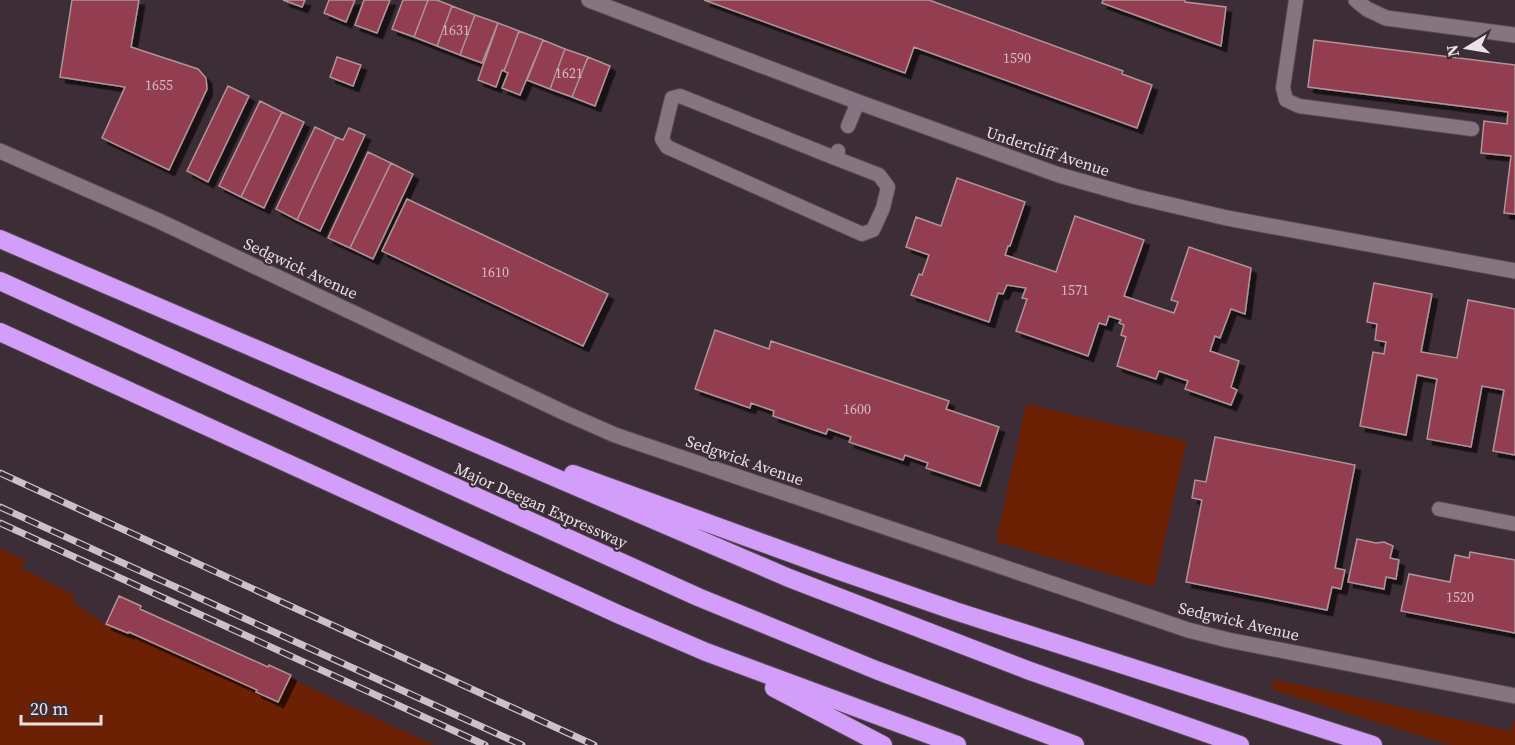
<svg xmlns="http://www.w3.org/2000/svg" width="1515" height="745" font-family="'Source Serif 4',serif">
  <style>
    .green { fill: #6c2105 }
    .building { fill: #933d51; stroke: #ad9598; stroke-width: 1.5; filter: url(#shadow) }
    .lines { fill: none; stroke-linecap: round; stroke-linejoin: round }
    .lane-casing { stroke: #574a52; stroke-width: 16 }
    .street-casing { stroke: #574a52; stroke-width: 17 }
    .secondary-casing { stroke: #574a52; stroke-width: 17 }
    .highway-casing { stroke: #574a52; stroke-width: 20 }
    .lane { stroke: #867480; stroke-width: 14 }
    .street { stroke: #867480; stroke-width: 15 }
    .secondary { stroke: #867480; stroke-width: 15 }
    .highway { stroke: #d29ef9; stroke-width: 18 }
    .rail-casing { stroke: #cbc1c7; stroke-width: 7 }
    .rail { stroke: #3c2d37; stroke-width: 4.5; stroke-dasharray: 14; stroke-linecap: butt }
    .labels { text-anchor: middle; stroke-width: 4.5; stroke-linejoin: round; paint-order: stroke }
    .number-label { font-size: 14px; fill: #d5b8c2 }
    .street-label { font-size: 16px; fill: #ebe1e7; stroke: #3c2d37 }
  </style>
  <defs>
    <filter id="shadow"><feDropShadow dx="5.5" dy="5.5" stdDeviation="0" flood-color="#0009"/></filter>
  </defs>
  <rect width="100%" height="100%" fill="#3c2d37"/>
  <path class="green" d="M1026 404 1187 441 1154 587 996 542Z
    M0 548 25 560 21 568 73 594 75 604 106 624 128 633 129 632 289 678 434 745H0Z
    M1272 679 1511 731 1513 721H1515V745H1450L1273 690Z"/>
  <path class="building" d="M72 0H139L131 47 198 69 206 78 207 89 169 170 102 138 125 87 60 77Z
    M283 0H305L302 7Z
    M329 0H355L346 22 324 13Z
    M364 0H390L377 33 355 25Z
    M403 0H428L414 37 392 29Z
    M428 0H437L452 6 437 46 414 37Z
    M704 0H929L1123 71 1122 74 1152 85 1137 128 914 47 905 73Z
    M1103 0H1185V2L1226 7 1221 46 1102 3Z
    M452 6 475 15 460 55 437 46Z
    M475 15 498 23 482 63 460 55Z
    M498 23 519 31 504 71 502 70 496 87 478 80Z
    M519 31 543 40 520 95 502 88 508 73 504 71Z
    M543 40 565 49 550 89 527 80Z
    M1314 40 1515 65V214L1504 213 1511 156 1481 153 1484 121 1507 124 1508 112 1308 87Z
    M565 49 588 57 572 97 550 89Z
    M337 57 361 65 353 86 330 77Z
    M588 57 610 66 595 106 572 97Z
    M228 86 249 96 208 182 187 171Z
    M260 101 282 112 241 197 219 186Z
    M282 112 304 122 264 208 241 197Z
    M315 127 336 137 297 220 276 209Z
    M349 128 365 135 320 231 297 220 336 137 343 140Z
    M368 152 391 163 350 248 328 238Z
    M391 163 413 174 373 259 350 248Z
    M957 178 1025 202 1010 246H1008L1005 255 1056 272 1075 216 1144 240 1124 296 1174 313 1178 302 1171 300 1189 247 1251 268 1245 314 1231 309 1220 338 1215 336 1210 351 1239 361 1231 387 1237 390 1231 405 1185 389 1188 381 1159 371 1156 379 1117 366 1126 337 1121 335 1124 325 1119 323 1121 320 1109 316 1106 325 1099 323 1088 356 1016 331 1027 299 1022 298 1026 288 1007 285 1003 294 998 293 989 322 911 295 919 274 922 275 929 255 906 247 916 217 941 226Z
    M407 199 608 294 583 346 382 251Z
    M1374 283 1432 294 1421 352 1457 358 1468 300 1515 309V455L1493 451 1504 390 1482 386 1471 447 1427 439 1437 379 1417 375 1406 435 1360 426 1373 352 1384 354 1386 342 1375 340 1377 324 1367 322Z
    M715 330 769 349 771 341 949 401 946 409 999 427 980 486 926 468 928 463 905 455 903 460 849 442 851 437 828 429 826 434 773 416 774 411 751 403 750 408 695 389Z
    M1215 437 1355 465 1335 568 1345 570 1341 589 1332 587 1327 610 1186 582 1202 500 1192 498 1195 480 1206 482Z
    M1357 539 1376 543 1384 542 1393 546 1390 558 1399 560 1396 579 1386 577 1384 589 1348 582Z
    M1470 552 1515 560V633L1401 611 1409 574 1450 582 1455 555 1469 558Z
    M119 596 141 606 140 609 268 667 269 665 291 675 278 702 256 692 257 690 129 632 128 633 106 624Z"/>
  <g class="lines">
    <g class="lane-casing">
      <path id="lane" d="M1296 0 1283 88 1286 100 1299 106 1472 129
        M848 126 858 102
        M835 158 680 96 672 98 662 139 667 147 862 234 873 230 883 208 888 187 879 175 835 158 838 151
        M1439 509 1515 524"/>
    </g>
    <g class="street-casing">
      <path id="street" d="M589 0 858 102 1059 175 1137 197 1227 218 1515 271
        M1356 0 1367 9 1386 18 1515 35"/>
    </g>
    <g class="secondary-casing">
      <path id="secondary" d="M0 151 159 221 565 413 615 435 1188 630 1228 640 1515 696"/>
    </g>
    <g class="highway-casing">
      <path id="highway" d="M0 239 789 578 1030 671 1240 745
        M0 281 698 597 876 670 1075 745
        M0 332 620 615 706 652 957 745
        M573 474 837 570 955 611 1373 745
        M774 688 883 745"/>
    </g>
    <use href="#lane" class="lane"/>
    <use href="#street" class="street"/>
    <use href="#secondary" class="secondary"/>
    <use href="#highway" class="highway"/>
    <g class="rail-casing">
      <path id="rail" d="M0 473 594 745
        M0 507 522 745
        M0 523 485 745"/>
    </g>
    <use href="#rail" class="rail"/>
  </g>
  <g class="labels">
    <g class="number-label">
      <text x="456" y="35">1631</text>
      <text x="1017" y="63">1590</text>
      <text x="569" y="78">1621</text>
      <text x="159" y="90">1655</text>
      <text x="495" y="277">1610</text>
      <text x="1075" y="295">1571</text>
      <text x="857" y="414">1600</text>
      <text x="1460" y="602">1520</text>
    </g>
    <g class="street-label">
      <text transform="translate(1048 151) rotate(18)" y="6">Undercliff Avenue</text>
      <text transform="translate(301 268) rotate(25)" y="6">Sedgwick Avenue</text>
      <text transform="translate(745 460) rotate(19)" y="6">Sedgwick Avenue</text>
      <text transform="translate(541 505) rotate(24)" y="6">Major Deegan Expressway</text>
      <text transform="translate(1239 621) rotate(13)" y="6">Sedgwick Avenue</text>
    </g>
  </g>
  <g transform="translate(1467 48) rotate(259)" stroke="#3c2d37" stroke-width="4.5" paint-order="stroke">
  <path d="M0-4.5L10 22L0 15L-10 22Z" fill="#ebe1e7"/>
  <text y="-9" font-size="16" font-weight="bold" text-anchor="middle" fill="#ebe1e7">N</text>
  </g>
  <path d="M21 715v9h80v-9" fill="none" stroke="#ebe1e7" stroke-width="3"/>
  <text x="30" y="715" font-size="18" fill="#ebe1e7" stroke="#3c2d37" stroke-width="4.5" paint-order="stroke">20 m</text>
</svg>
